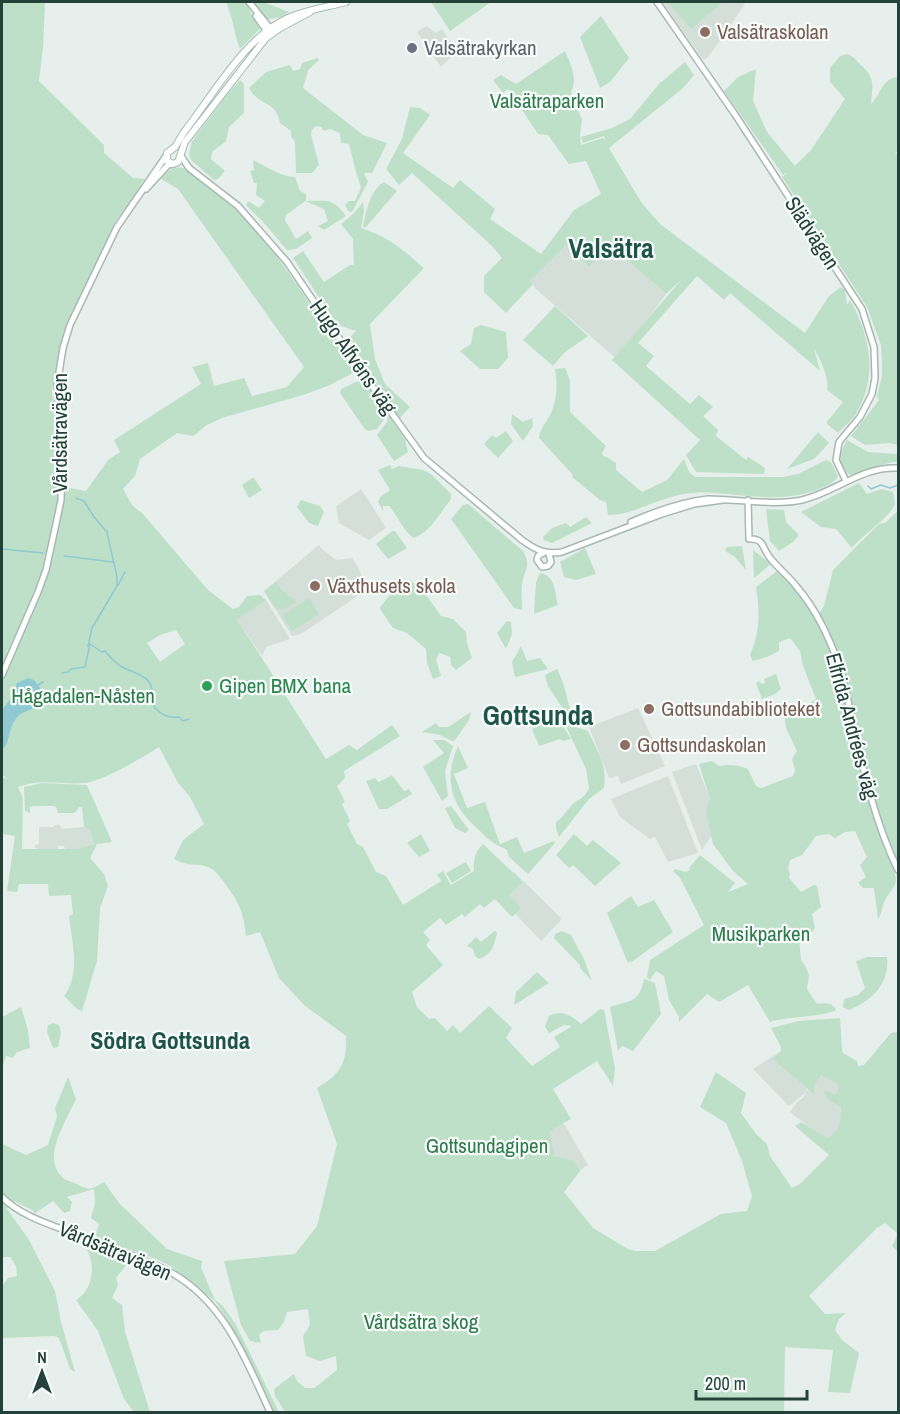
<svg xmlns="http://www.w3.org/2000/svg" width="900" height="1414" font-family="'Archivo Narrow',sans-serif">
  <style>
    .built { fill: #d4dfda }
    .green { fill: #bfe0c8; fill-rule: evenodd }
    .water { fill: #8ec9d4 }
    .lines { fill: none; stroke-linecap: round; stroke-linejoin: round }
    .stream { stroke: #8ec9d4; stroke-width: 1.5 }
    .tertiary-casing { stroke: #a8b8b2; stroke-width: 8 }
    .secondary-casing { stroke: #a4bbb3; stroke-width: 8 }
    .tertiary { stroke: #fff; stroke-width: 5 }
    .secondary { stroke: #fff; stroke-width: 6 }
    .education-dot { fill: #8d6e63; stroke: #f7fbf9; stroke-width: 2 }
    .worship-dot { fill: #6b7280; stroke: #f7fbf9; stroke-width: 2 }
    .leisure-dot { fill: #2e9e5b; stroke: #f7fbf9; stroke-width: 2 }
    .labels { text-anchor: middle; stroke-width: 4.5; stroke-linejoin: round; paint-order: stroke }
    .education-label { font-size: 21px; fill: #785e54; stroke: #f7fbf9; text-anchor: start }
    .worship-label { font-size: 21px; fill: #5b616d; stroke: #f7fbf9; text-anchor: start }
    .park-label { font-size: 21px; fill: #2d7a4b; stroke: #f7fbf9 }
    .street-label { font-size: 21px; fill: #24423a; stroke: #f7fbf9 }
    .leisure-label { font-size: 21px; fill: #27864d; stroke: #f7fbf9; text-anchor: start }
    .quarter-label { font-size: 24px; font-weight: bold; fill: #1f5548; stroke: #f7fbf9 }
    .district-label { font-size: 27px; font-weight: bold; fill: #1f5548; stroke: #f7fbf9 }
  </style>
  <rect width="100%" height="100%" fill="#e6efeb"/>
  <path class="built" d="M662 2H746L723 37 708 57 703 60Z
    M426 26 436 33 442 29 453 46V55L441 67 417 32Z
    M566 245H610L666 294 618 360 536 289 530 281Z
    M361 489 386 528 369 540 339 523 336 506Z
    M319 545 322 549 336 560 352 558 359 569 363 580 359 595 301 634 292 636 264 591Z
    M266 600 290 639 266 647 262 656 237 620Z
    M638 708 665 766 621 784 618 776 609 778 589 727Z
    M696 764 720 823 702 850 672 772Z
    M668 776 698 853 668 862 655 837 650 839 620 817 611 799Z
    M54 825H59L62 829 84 827 90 830 94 844 77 849H65L64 846H58V849H38L35 847V845L39 844V827H54Z
    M514 872 562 919 541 941 494 891Z
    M786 1048 816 1065 805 1093 789 1106 753 1069Z
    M820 1066 871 1101 839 1150 790 1112 797 1102 803 1098Z
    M546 1120 565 1125 588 1165 561 1183 535 1127Z"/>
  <path class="green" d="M2 2H51L45 3 43 48 39 81 104 145V153L133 178 145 179 141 184 142 186 117 219 63 336 52 390 59 455 58 486 86 491 108 460 120 452 114 440 201 384 192 367 208 363 214 386 244 378 252 396 287 387 304 367 178 189 161 179C169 169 174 165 186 169 202 182 218 194 233 207 273 245 303 294 334 339 340 349 358 361 353 373L328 386 303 395 222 418 207 425 193 436 177 433 140 459 135 476 123 489 132 505 143 514 208 590 233 609 239 607 247 596 260 595 266 600 237 620C268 666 296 713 326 759L349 745 357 750 392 725 400 736 344 771 345 778 337 786 345 802 342 804 350 821 347 824 357 844 363 847 376 872 386 876 403 905 441 881 437 875 443 871 451 885 474 871C473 859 475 852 483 844L523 882 509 895 521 908 512 917 495 899 484 908 480 904 465 917 462 914 446 925 440 918 423 932 430 940 426 945 443 965 412 992 417 1007 429 1019 435 1018 447 1031 453 1025 460 1033 489 1006 512 1028 506 1038 532 1066 560 1047 554 1037 572 1026 564 1025 549 1033 545 1027 549 1016C561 1009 571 1015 581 1024L600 1009 604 1010 615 1068 613 1086 597 1061 553 1089 571 1119 550 1131 554 1156 574 1161 580 1171 564 1192 593 1228 628 1249 636 1251H655L721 1214 747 1211 752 1196 742 1161 726 1123 700 1107 716 1072 746 1093 741 1113 756 1134 767 1144 770 1156 792 1188 800 1184 829 1155 795 1126 801 1122 827 1138C840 1133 841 1119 841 1107L829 1100 823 1092 827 1091 836 1095 839 1087 836 1083 821 1075 814 1086 815 1095 773 1059 781 1051V1047L771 1028 798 1021 840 1018 842 1050 843 1053 857 1061 858 1066 864 1065 891 1033 898 1032V1252L892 1246 898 1234 885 1223 877 1228 809 1296 825 1314 846 1313 839 1319 835 1330 842 1340 859 1353 850 1393 828 1392 833 1350 785 1347 784 1412H285L275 1396 274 1389 294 1374 297 1381 305 1388H314L337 1370 336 1356 320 1361 306 1356 303 1336 310 1325 308 1309 287 1312 284 1322 278 1330 263 1331 259 1335 261 1343 250 1341 241 1325 224 1261 295 1254 317 1226 337 1144 317 1088C341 1074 347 1063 346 1036L304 1005 279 978 260 932 246 936C243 909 239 903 223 881 219 876 215 870 210 868 198 862 190 868 174 859L183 840 204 824 190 797 178 783 159 747C145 756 102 782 84 783 58 785 44 778 18 787L23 798 22 849H77L94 844 90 830 84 827 82 807H79L75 813H58L56 807 53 806H33L30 807V813L25 811 24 787 42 783 87 785 112 842 97 844 90 858 104 874 108 886 100 908 97 961 82 1011 77 1009 64 996C81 974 72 942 69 916L73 914 71 895 49 896 48 884H19L17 892 7 891 15 836 2 834V777L7 779 2 774ZM176 630 185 644 160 662 147 643 160 635Z
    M226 2H245L260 29 240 49C234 34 233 17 226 2Z
    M252 2H264L289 12 281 17 265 20Z
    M431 2H491L450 31Z
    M667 2H723L691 29Z
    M601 16 629 58 610 82 600 88 580 37Z
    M565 51C571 65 578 78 571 92L582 120 580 134 581 145 603 138 606 141 604 136 583 143 581 137 612 128 630 119 659 84 685 62 694 75 683 88 609 148 641 202 660 224 805 333 829 296 841 287 845 290 847 305 850 300C870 335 878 375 857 412 853 420 844 426 838 433L826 423 843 402 827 390C830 379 820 359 814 348L820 371 730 293 724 300 697 276 638 343 654 356 646 366 690 404 699 395 713 407 703 416 718 430 716 436 746 460 748 457 765 468 764 474 696 472 686 455 700 440 612 360 683 278 666 294 610 245 589 266 566 245 530 281 533 284 506 313 484 292V276L502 258 492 246 412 173 399 185 386 169 402 139 410 107 420 108 430 115 403 153 453 188 460 180 495 209 490 219 541 254 574 210 601 194 586 161 569 164 548 135 538 134 508 89 503 93 493 80 501 75 516 84Z
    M847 54C855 57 857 62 863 67 876 80 872 87 871 104 881 95 882 78 898 77V151L895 152 898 155V445L890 443 865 445 851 436 879 400 877 396 882 376V359L881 345 867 307 782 177 788 172 783 175 724 91 738 77 756 69 753 101 767 132 795 166 811 150 845 99 830 82V68L840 56Z
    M318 58 319 60 308 70 303 88 363 135 387 143 372 173H364L368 182 352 212 348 211 345 205 349 201H355L361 188C356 174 353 159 349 144L341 143 340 133 330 129 324 131 321 127 316 126 312 130 311 135 319 165 312 173H296L295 142 291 136V131L280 123C276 100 259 107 249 88L266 72 290 65 293 71 300 69 302 63Z
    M240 80 244 84V113L229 127 226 141 212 152 211 159 225 171 218 179 214 180 191 160 189 154 192 141 229 92Z
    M253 160C266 166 281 177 295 177L300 191 306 194V201C327 201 333 198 346 216L324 230 318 226 328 221 324 209 305 201 286 215 285 220 296 239 308 231 312 238 296 249 287 250 264 223 246 205 248 201 259 208 265 201 256 195 257 183H254L250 171 254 170Z
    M384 182 397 191 366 227H363C366 212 370 190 384 182Z
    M363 202 364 211 361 228C389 237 402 249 424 268L370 324 375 359 385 384 410 407 399 419 361 360 346 341 356 331 335 324 332 317 293 258 303 251 324 282 350 265H354L353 239 341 224 353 214Z
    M555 306 588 336 564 353 553 366 523 340Z
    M481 325 506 332 508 358 498 369H480L460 351 471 344 474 328Z
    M565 368 570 381V412L606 446 602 453 603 456 607 457 616 463V470L642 492 667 480 684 459 689 472 695 477H783L798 474 826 460 831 462 838 476C835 482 830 484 824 487 790 503 750 496 715 493 699 491 680 494 665 499 645 505 629 515 608 515L606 502 600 500 572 477 573 475 539 438C540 428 545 425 549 417 557 402 558 385 555 369Z
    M358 381 365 382 384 410 386 417 377 429 368 431 364 428 340 393 341 389Z
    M388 414 405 439 408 452 394 461 377 435 387 422Z
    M512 414 523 422 532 418 533 426 523 441 511 424Z
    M506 431 513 441 498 458 484 444 492 435 496 438Z
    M818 432 829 443 814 459 787 469Z
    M847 440 868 452 898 454V462H892L850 475C836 464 839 454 847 440Z
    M390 465 392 469 399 466 423 470 432 475 451 494V499C440 513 431 531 414 538 403 531 398 516 389 506H383V511L378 502 380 497 390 490 378 470Z
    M252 478H254L262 490 249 498 242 485Z
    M859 483 867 494 882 489 893 492 895 504C886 522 865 532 852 548L836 529 821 527 801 512Z
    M301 500 320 506 324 512 318 526 309 523 297 507Z
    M468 504 523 551C532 568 524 568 522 585 521 593 522 602 522 610L514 608 451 519 463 505Z
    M766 509 784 510 786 522 799 535 793 542 779 551 770 541Z
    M898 511V865H892C900 887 895 882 885 900 882 906 882 913 878 919L874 888H863L859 884V882L866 877 860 865 867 857 855 831 845 832 835 838 829 834 816 836 802 855 790 860 788 869 790 874 789 878 801 892 814 885 817 886 821 907 812 914 815 928 812 932 799 938 801 960 806 967 809 975 807 989 817 1004C824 1003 832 1002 836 1010 825 1017 788 1016 770 1022L748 985 719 1002 707 994 679 1022V1017L669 1000 664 976 656 971 650 980 647 977 650 960 704 925 680 878 673 871 675 869 686 872 690 870 689 868 700 855 735 883 728 892 748 884 733 871 713 844 706 813 710 799 699 764 712 761 719 766C730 764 738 765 748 769L756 786 761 788 793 776 795 770 792 759 797 751 786 728 784 713C793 703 807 707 816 699L803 666 800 651 790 638 779 642V651L767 657 753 661 750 655C760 632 760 612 756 587L777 571C836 624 845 698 861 771L860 772 868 776C855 721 846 663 819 614L824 606 833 570 879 524 885 523Z
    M586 517 592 523 552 543 544 540 543 537 552 528 566 523 570 527Z
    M392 531H395L407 548 388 559 376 544Z
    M742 546 746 570 735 557 725 551 727 547Z
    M585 548 596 574 576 580 564 577 560 562Z
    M753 550 771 564 754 578Z
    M540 573C555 575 555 592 558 605L534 614 536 582Z
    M407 580 420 586 441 616 453 619 466 632 467 643 472 658 456 670 451 665 450 657 439 653 436 660 441 676 433 679 427 663 426 649 407 633 393 628 380 609 381 606 396 587Z
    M276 582 281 589 297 602 283 610 274 607 264 591Z
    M309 598 319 614 292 631 282 615Z
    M507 621 511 622 512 634 506 649 497 633Z
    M521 646 527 661 540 658 548 669 515 677 512 662Z
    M557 669C568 689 567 707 576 727L588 731C598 752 607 764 604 788L589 799 559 837 556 829V822C565 816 567 809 574 803 581 798 586 796 589 788L586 769 563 720V709L548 686 545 675Z
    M776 674 781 689 775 694 762 699 756 683 760 681 761 684 765 683 764 679Z
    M471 712 469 720 455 740 452 741 440 735 422 732 436 723 439 727H448Z
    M553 716 560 722 571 739 563 741 560 739 539 746 532 729Z
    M433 740H444L453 746 445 771 448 796 442 801 423 767 444 753Z
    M458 746 468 768 454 774 467 808 485 802 500 844 517 837 524 853 554 841 555 843 528 874 509 857 507 850C502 847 498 846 494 843 489 840 484 835 480 831 451 807 443 780 458 746Z
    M392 775 404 791 409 789 412 794 387 809H379L366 781 375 778 379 782Z
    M451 806 469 830 465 833 455 828 445 808Z
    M421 834 430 851 419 857 407 843Z
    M574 834 587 846 593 840 621 863 595 886 573 865 569 868 556 855Z
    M466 862 471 871 452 883 446 873Z
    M631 896 638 907 654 900 673 932 633 961 628 963 607 913Z
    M495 931 497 933C494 946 492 954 479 959L475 956 473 949 467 946 476 937 481 942Z
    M562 931 571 935 584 959 592 981 580 968V965L554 938 555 934Z
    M867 957H887C890 983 872 1001 849 1010L843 1007 844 999 858 995 865 988 856 961Z
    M537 972 549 983 514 1005 516 992Z
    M644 979 655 983 661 1014 633 1051 622 1046 618 1051 610 1007C631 1000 639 1003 644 979Z
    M21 1007 28 1030 30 1048 17 1052 13 1058 6 1056 2 1069V1017Z
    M53 1023 59 1025 61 1033 58 1047 53 1048 47 1032 48 1025Z
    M68 1077 76 1099C67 1120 41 1157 62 1177 65 1180 71 1182 75 1183 90 1191 90 1190 104 1182L119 1203 167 1249 202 1261 201 1268 215 1300 222 1305 235 1323 279 1412H274L228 1320 215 1301 172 1267 156 1259 95 1237 99 1224 91 1218 95 1203 94 1189 67 1197 72 1202 70 1211 64 1213 53 1201 34 1214V1211L14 1201 7 1209 29 1240 55 1291 61 1322 75 1372 70 1369 59 1338 54 1336 2 1338V1286L8 1278 17 1276 16 1266 10 1257H2V1144L26 1155 48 1145 57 1116 55 1108Z
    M89 1242 131 1259 116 1278 118 1285 112 1298 122 1305 125 1332 150 1412H134L124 1399 98 1331 76 1300C94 1289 96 1264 86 1248Z"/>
  <path class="water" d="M28 678 34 680 41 689C38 717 25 705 15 720 8 729 11 742 2 750V710L12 697 17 683Z"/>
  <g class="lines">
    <path class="stream" d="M868 486 871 489 881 485 890 488 898 485
      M76 498 84 501 94 517 107 532 117 577V586L92 628 88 646
      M2 549 43 553
      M64 556 113 562
      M118 585 125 572
      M62 673 68 672 71 669 85 667 90 644 102 652 105 651C110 657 116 664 122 667 138 675 156 676 152 701L155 703 154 707C162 715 167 718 179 717L183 721 189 719
      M38 685 43 682"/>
    <g class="tertiary-casing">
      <path id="tertiary" d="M249 2 270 28
        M657 2 734 113 862 309 874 347 875 378 872 394 860 417 839 442 836 460 846 481
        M256 16 266 30
        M181 156 189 168 238 206 287 262 362 372 424 458 522 540C536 550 545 555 562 552L662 514 694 504 723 500
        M146 189 168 165 173 164
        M748 500 749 539C763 538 762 546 768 555 775 566 788 575 796 586 817 610 829 638 840 667 857 735 867 806 898 870
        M631 522C656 511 681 502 708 499 736 499 775 506 802 500 836 492 862 466 898 468
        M543 553 538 556 537 560 542 567 548 566 551 562 549 554
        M2 675 38 592 46 570 56 524 61 500 62 465 57 385 63 348 70 325 117 227 166 156
        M2 1197C23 1218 56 1226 83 1237 113 1248 144 1258 172 1273 225 1303 246 1360 270 1412"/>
    </g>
    <g class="secondary-casing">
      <path id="secondary" d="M310 12 280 28 266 38 185 142 178 162 173 164 167 161V153L175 147 184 132C214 94 244 38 288 18 306 10 327 7 346 2"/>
    </g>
    <use href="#tertiary" class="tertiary"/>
    <use href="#secondary" class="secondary"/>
  </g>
  <g class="education-dot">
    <circle cx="705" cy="32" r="6"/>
    <circle cx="315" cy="586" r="6"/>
    <circle cx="649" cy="709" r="6"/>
    <circle cx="625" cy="745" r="6"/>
  </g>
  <circle class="worship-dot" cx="412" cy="48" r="6"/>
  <circle class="leisure-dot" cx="207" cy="686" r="6"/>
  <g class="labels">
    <g class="education-label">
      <text x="717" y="39">Valsätraskolan</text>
      <text x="327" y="593">Växthusets skola</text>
      <text x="661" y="716">Gottsundabiblioteket</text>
      <text x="637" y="752">Gottsundaskolan</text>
    </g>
    <g class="worship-label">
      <text x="424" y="55">Valsätrakyrkan</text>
    </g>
    <g class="park-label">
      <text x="547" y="108">Valsätraparken</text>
      <text x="83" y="703">Hågadalen-Nåsten</text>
      <text x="761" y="941">Musikparken</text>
      <text x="487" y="1153">Gottsundagipen</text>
      <text x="421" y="1329">Vårdsätra skog</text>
    </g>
    <g class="street-label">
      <text transform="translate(812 233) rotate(57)" y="7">Slädvägen</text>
      <text transform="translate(353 357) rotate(55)" y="7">Hugo Alfvéns väg</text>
      <text transform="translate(60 433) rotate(-90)" y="7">Vårdsätravägen</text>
      <text transform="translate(852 726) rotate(75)" y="7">Elfrida Andrées väg</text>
      <text transform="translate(115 1251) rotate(23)" y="7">Vårdsätravägen</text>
    </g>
    <g class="leisure-label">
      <text x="219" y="693">Gipen BMX bana</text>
    </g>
    <g class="quarter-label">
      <text x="170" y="1049">Södra Gottsunda</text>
    </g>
    <g class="district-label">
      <text x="611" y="258">Valsätra</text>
      <text x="538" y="725">Gottsunda</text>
    </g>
  </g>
  <rect width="900" height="1414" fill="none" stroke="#24423a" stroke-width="6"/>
  <g transform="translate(42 1372)" stroke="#f7fbf9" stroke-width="4.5" paint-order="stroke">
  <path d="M0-4.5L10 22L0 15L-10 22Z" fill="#24423a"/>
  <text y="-9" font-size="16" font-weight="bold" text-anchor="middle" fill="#24423a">N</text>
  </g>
  <path d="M696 1390v9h111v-9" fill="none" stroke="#24423a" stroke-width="3"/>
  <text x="705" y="1390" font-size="18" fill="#24423a" stroke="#f7fbf9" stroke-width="4.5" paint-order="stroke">200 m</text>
</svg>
